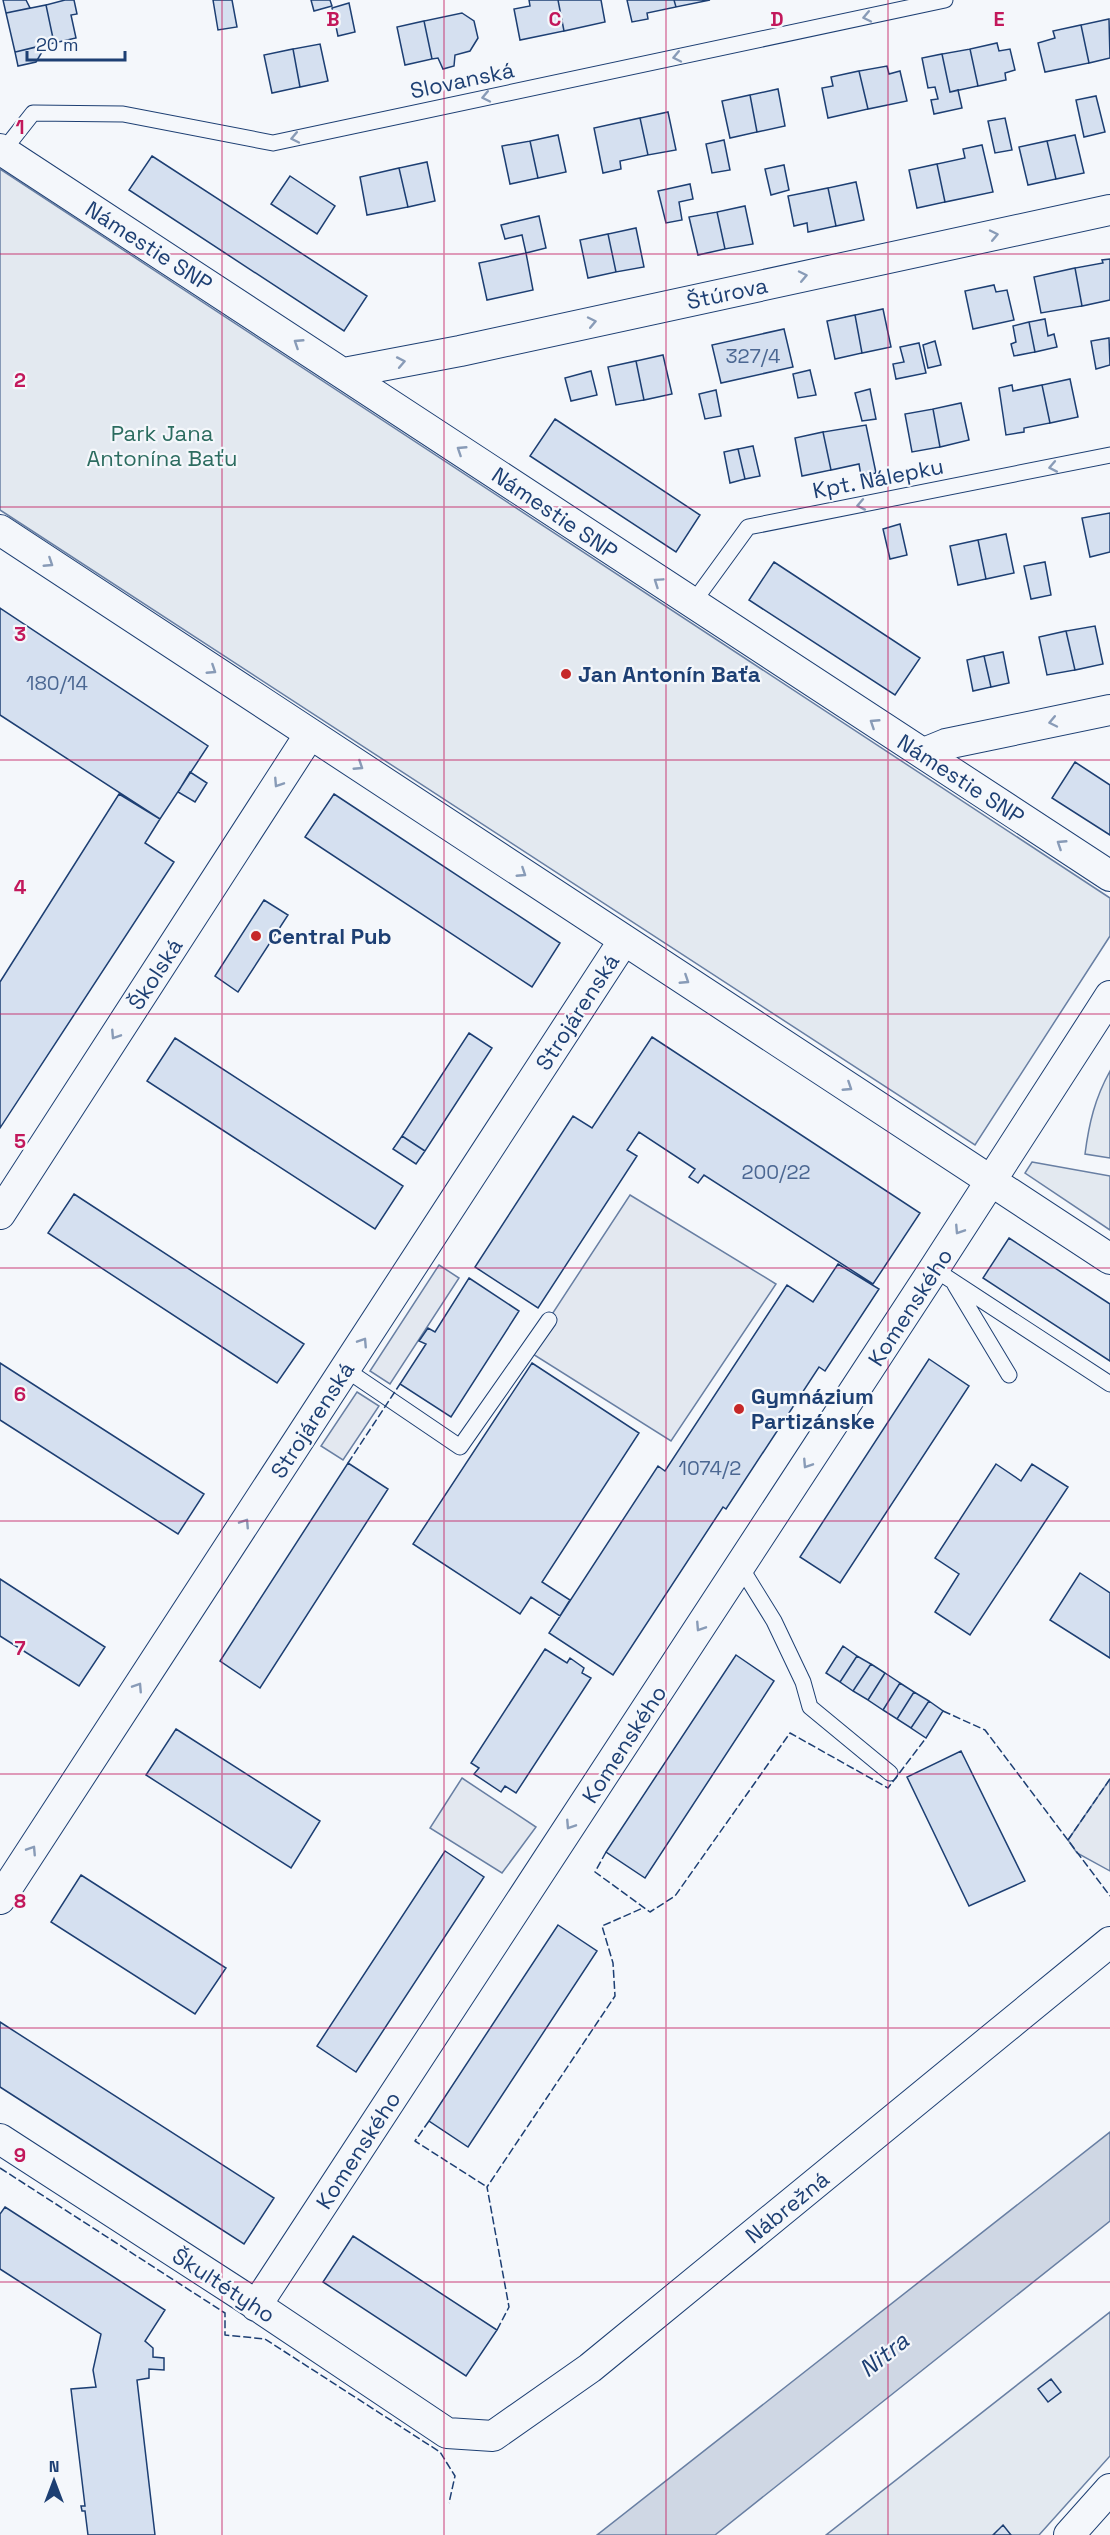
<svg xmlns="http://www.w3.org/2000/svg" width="1110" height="2535" font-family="'Space Grotesk',sans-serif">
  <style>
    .green { fill: #e3e9f0; stroke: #687fa3; stroke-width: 1.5 }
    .parking { fill: #e3e8f0; stroke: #687fa3; stroke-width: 1.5 }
    .water { fill: #cfd7e4; stroke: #687fa3; stroke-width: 1.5 }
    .building { fill: #d5e0f0; stroke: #1d3f73; stroke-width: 1.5 }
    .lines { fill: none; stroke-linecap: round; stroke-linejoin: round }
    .service-casing { stroke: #1d3f73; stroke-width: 17 }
    .minor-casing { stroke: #1d3f73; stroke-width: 32 }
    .service { stroke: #f4f7fb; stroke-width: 15 }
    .minor { stroke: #f4f7fb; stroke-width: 30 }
    .fence { stroke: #1d3f73; stroke-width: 1.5; stroke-dasharray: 8 3; stroke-linecap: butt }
    .oneway { stroke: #889bb7 }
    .grid { fill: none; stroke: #c2185b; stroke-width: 1.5; stroke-opacity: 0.55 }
    .poi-dot { fill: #c62828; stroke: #f4f7fb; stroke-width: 2 }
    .labels { text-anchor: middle; stroke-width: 4.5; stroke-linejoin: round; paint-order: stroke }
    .number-label { font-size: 20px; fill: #4b6792 }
    .street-label { font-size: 22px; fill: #1d3f73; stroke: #f4f7fb }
    .park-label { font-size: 22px; fill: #2c6c60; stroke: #f4f7fb }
    .poi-label { font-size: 22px; font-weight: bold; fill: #1d3f73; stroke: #f4f7fb; text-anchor: start }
    .water-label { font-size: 24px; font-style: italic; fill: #1d3f73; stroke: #f4f7fb }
    .grid-label { font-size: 20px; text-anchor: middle; font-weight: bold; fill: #c2185b; stroke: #f4f7fb; stroke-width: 4.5; stroke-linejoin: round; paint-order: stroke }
  </style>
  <rect width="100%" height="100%" fill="#f4f7fb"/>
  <path class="green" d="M0 169 1110 898V936L975 1145 0 510Z
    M1110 1071V1158L1085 1154C1089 1123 1095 1098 1110 1071Z
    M1032 1162 1110 1176V1230L1025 1173Z
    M1110 2312V2456L1039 2535H826Z"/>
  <path class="parking" d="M630 1195 776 1284 671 1441 528 1351Z
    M439 1265 459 1278 390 1384 370 1371Z
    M357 1392 379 1406 343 1460 321 1446Z
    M462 1778 536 1827 502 1873 430 1828Z
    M1110 1779V1871L1077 1853 1068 1840Z"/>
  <path class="water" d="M1110 2132V2221L715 2535H597Z"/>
  <path class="building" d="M3 0H26L30 8 6 13Z
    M65 0H74L77 14 71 15 76 38 54 43 46 5Z
    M213 0H232L237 27 218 30Z
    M311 0H330L332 6 314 11Z
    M529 0H558L564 31 520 40 514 9 530 6Z
    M558 0H601L605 22 564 31Z
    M627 0H674L676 7 647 13 648 19 632 22Z
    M674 0H710L676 7Z
    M349 3 355 32 338 36 332 8Z
    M46 5 54 43 15 52 6 13Z
    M462 13 474 21 478 38 470 51 455 55 454 66 443 69 438 58 432 59 424 21Z
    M1109 19 1110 58 1089 63 1081 25Z
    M424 21 432 59 405 65 397 27Z
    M1081 25 1089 63 1045 72 1038 43 1055 38 1053 31Z
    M997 43 999 51 1010 49 1015 70 1005 73 1006 80 978 86 970 49Z
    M320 44 328 81 300 87 293 49Z
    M40 46 42 52 36 62 18 66 15 52Z
    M293 49 300 87 272 93 264 55Z
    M970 49 978 86 950 92 942 54Z
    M942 54 950 92 958 90 962 108 934 114 931 100 938 99 935 87 928 88 922 58Z
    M887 66 889 74 900 71 907 101 868 109 859 71Z
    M859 71 868 109 828 118 822 88 833 86 831 77Z
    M778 89 785 126 757 132 750 95Z
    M750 95 757 132 730 138 722 101Z
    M1096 96 1105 132 1084 137 1076 100Z
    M668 112 676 150 648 155 640 118Z
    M640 118 648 155 620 161 621 169 603 173 594 128Z
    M1005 118 1012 150 995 153 988 121Z
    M558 135 566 172 538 178 530 141Z
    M1075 135 1084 173 1056 179 1047 141Z
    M724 140 730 170 712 173 706 144Z
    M530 141 538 178 510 184 502 146Z
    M1047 141 1056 179 1028 185 1019 147Z
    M982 145 993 192 945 202 937 164 965 158 963 149Z
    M152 156 367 296 344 331 129 190Z
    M427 162 435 201 408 207 399 168Z
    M937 164 945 202 917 208 909 170Z
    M784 165 789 190 771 195 765 169Z
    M399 168 408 207 367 215 360 177Z
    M290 176 335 206 317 234 271 204Z
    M856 182 864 220 836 226 828 188Z
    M690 184 693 199 679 202 682 220 666 223 658 191Z
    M828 188 836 226 808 232 807 223 794 226 788 196Z
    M745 206 753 244 725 249 717 212Z
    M717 212 725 249 698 255 689 217Z
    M539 216 546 248 526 253 522 235 505 239 501 225Z
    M636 228 644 267 616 272 608 234Z
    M608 234 616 272 588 278 580 240Z
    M526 253 533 290 487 300 479 263Z
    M1110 259V300L1082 306 1075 268 1103 263 1102 260Z
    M1075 268 1082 306 1041 313 1034 277Z
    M994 285 996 292 1007 290 1014 320 973 329 965 291Z
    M883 309 891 347 862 353 855 315Z
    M855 315 862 353 835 359 827 321Z
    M1045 319 1048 336 1054 334 1057 347 1035 352 1029 322Z
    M1029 322 1035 352 1014 356 1011 344 1016 342 1013 326Z
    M784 329 793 367 721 383 712 345Z
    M1109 338 1110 365 1096 369 1091 341Z
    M935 341 941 365 928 368 923 345Z
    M919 343 926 373 896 379 893 364 904 362 900 347Z
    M663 355 672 394 644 400 636 361Z
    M636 361 644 400 616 405 608 367Z
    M810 370 816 395 798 398 793 374Z
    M591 371 597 395 571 401 565 378Z
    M1070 379 1078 417 1050 423 1042 385Z
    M1012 385 1013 391 1042 385 1050 423 1024 428V432L1006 435 999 388Z
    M870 389 876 419 862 421 855 393Z
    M716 390 721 416 705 419 699 394Z
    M961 403 969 440 940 447 933 409Z
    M933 409 940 447 912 452 905 414Z
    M555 419 700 515 676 552 530 456Z
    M866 425 876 473 861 476 859 464 831 470 823 432Z
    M823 432 831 470 802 476 795 438Z
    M753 446 760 476 745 479 738 449Z
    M738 449 745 479 730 483 724 452Z
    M1110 513V552L1090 557 1082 518Z
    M900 524 907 555 890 559 883 529Z
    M1006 534 1014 573 986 579 978 540Z
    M978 540 986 579 958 585 950 546Z
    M774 562 920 658 895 695 749 600Z
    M1045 562 1051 595 1031 599 1024 566Z
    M0 608 208 746 160 819 0 715Z
    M1095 626 1103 664 1075 670 1066 631Z
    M1066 631 1075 670 1047 675 1039 637Z
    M1003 652 1009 683 991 687 984 656Z
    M984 656 991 687 973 691 967 660Z
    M1075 762 1110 785V835L1052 798Z
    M190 772 207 783 195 802 178 792Z
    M119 794 160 819 145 843 174 862 0 1128V982Z
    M334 794 560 943 532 987 305 837Z
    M264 900 288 915 238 992 215 976Z
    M469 1033 492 1048 425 1151 402 1136Z
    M652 1037 920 1213 873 1284 704 1175 698 1183 689 1177 695 1169 639 1132 627 1150 637 1156 538 1308 475 1267 573 1116 592 1128Z
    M175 1038 403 1186 375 1229 147 1081Z
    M402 1136 425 1151 416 1164 393 1149Z
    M74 1194 304 1344 277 1383 48 1233Z
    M1009 1238 1110 1304V1361L983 1278Z
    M838 1264 879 1289 825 1371 819 1367 726 1509 723 1507 613 1675 549 1633 658 1466 665 1471 787 1285 813 1302Z
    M469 1278 519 1311 451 1417 400 1384 426 1344 419 1341 428 1328 435 1332Z
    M929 1359 969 1386 840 1583 800 1557Z
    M0 1363 204 1494 178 1534 0 1420Z
    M532 1363 639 1433 542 1582 570 1600 560 1616 531 1597 520 1614 413 1544Z
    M348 1463 388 1489 260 1688 220 1661Z
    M996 1464 1021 1481 1032 1464 1068 1487 970 1635 935 1612 959 1574 935 1558Z
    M1080 1573 1110 1593V1658L1050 1620Z
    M0 1579 105 1647 79 1686 0 1636Z
    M843 1646 857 1656 840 1682 826 1673Z
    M545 1649 567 1663 570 1658 584 1668 582 1673 591 1678 516 1793 505 1786 501 1792 474 1774 479 1768 471 1763Z
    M736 1655 774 1681 645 1878 606 1852Z
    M857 1656 871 1664 853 1691 840 1682Z
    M871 1664 885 1673 868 1700 853 1691Z
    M885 1673 900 1683 883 1710 868 1700Z
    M900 1683 914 1692 897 1719 883 1710Z
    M914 1692 929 1701 911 1728 897 1719Z
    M929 1701 943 1711 926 1738 911 1728Z
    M176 1729 320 1821 291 1868 146 1775Z
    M961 1751 1025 1881 969 1906 907 1777Z
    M445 1851 484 1877 356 2072 317 2046Z
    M81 1875 226 1968 195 2014 51 1922Z
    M558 1925 597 1951 468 2147 429 2121Z
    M0 2022 274 2198 244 2244 0 2087Z
    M5 2207 165 2310 145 2341 153 2348V2357L164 2358V2370L149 2369V2378L137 2380 155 2535H88L85 2511H82L81 2506H85L71 2389 96 2387 93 2370 101 2334 0 2269V2214Z
    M353 2236 497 2330 466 2376 323 2282Z
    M1051 2379 1061 2392 1048 2402 1038 2389Z
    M1003 2525 1011 2535H993Z"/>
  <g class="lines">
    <g class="service-casing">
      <path id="service" d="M3 151 33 113 123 114 273 143 945 0
        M692 604 748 527 1110 455
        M934 1269 1110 1384
        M955 1285 1009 1375
        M345 1369 460 1447 549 1320
        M740 1566 774 1621 803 1682 810 1707 890 1773"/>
    </g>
    <g class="minor-casing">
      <path id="minor" d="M0 149 1110 876
        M344 373 460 351 1110 210
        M0 530 1110 1259
        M924 753 946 744 1110 710
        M0 1214 310 734
        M0 1899 624 940
        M0 2139 241 2295 447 2433 493 2436 590 2368 1110 1942
        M256 2306 934 1269 1110 996
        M1069 2535 1110 2489"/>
    </g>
    <use href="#service" class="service"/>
    <use href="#minor" class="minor"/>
    <path class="fence" d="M348 1463 400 1384
      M943 1711 985 1730 1110 1896
      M1068 1840 1110 1779
      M606 1852 595 1872 650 1912 675 1896 790 1733 888 1788 926 1738
      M429 2121 415 2141 487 2187
      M0 2168 225 2313V2335L265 2339 440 2452 455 2476 449 2503
      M497 2330 509 2307 487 2187 615 1996 613 1963 602 1926 643 1908"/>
  </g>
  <defs><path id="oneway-chevron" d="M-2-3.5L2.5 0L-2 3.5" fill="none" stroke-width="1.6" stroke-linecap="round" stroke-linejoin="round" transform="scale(1.5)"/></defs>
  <g class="oneway">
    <use href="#oneway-chevron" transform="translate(867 17) rotate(168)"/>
    <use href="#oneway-chevron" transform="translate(677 57) rotate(168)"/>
    <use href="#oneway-chevron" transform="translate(486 97) rotate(168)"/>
    <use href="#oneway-chevron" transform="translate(295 138) rotate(168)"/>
    <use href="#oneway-chevron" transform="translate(994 235) rotate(-12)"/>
    <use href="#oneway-chevron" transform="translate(803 276) rotate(-12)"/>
    <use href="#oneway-chevron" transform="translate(592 322) rotate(-12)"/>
    <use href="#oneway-chevron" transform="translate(298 343) rotate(-147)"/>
    <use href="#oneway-chevron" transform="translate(401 362) rotate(-11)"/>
    <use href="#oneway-chevron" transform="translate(461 450) rotate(-147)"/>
    <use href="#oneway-chevron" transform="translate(1053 467) rotate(169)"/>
    <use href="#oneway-chevron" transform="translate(861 505) rotate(169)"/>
    <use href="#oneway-chevron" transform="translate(49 563) rotate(33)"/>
    <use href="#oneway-chevron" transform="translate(658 582) rotate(-146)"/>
    <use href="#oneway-chevron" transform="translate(212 670) rotate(33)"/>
    <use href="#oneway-chevron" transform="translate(1053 722) rotate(168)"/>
    <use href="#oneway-chevron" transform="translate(874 723) rotate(-147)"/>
    <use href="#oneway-chevron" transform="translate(359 766) rotate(33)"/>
    <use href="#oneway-chevron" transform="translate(278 783) rotate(123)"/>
    <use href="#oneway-chevron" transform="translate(1061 844) rotate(-147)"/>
    <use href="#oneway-chevron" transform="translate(522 873) rotate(33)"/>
    <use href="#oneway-chevron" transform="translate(685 980) rotate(33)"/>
    <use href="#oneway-chevron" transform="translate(115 1035) rotate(123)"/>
    <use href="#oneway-chevron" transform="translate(848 1087) rotate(33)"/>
    <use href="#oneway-chevron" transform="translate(959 1230) rotate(123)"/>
    <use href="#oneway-chevron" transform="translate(363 1342) rotate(-57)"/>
    <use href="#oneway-chevron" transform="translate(807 1464) rotate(123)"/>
    <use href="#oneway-chevron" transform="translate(245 1523) rotate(-57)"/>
    <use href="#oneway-chevron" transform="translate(700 1627) rotate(123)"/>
    <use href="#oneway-chevron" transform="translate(138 1687) rotate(-57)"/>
    <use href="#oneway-chevron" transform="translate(570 1825) rotate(123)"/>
    <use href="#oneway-chevron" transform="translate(32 1850) rotate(-57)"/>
  </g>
  <path class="grid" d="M222 0V2535M444 0V2535M666 0V2535M888 0V2535M0 254H1110M0 507H1110M0 760H1110M0 1014H1110M0 1268H1110M0 1521H1110M0 1774H1110M0 2028H1110M0 2282H1110"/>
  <g class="poi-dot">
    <circle cx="566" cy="674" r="6"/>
    <circle cx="256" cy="936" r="6"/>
    <circle cx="739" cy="1409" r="6"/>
  </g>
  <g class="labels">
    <g class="number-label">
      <text x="753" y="363">327/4</text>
      <text x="57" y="690">180/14</text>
      <text x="776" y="1179">200/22</text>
      <text x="710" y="1475">1074/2</text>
    </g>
    <g class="street-label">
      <text transform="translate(462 80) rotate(-12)" y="8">Slovanská</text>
      <text transform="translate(149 246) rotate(33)" y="8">Námestie SNP</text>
      <text transform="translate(727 293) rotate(-12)" y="8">Štúrova</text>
      <text transform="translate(878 478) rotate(-11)" y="8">Kpt. Nálepku</text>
      <text transform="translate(555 513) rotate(34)" y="8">Námestie SNP</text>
      <text transform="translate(961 779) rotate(33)" y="8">Námestie SNP</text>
      <text transform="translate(155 974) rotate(-57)" y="8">Školská</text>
      <text transform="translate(577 1012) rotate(-57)" y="8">Strojárenská</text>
      <text transform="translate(910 1307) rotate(-57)" y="8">Komenského</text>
      <text transform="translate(312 1420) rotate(-57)" y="8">Strojárenská</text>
      <text transform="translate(624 1744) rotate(-57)" y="8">Komenského</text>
      <text transform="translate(358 2150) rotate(-57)" y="8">Komenského</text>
      <text transform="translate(787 2207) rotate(-39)" y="8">Nábrežná</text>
      <text transform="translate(224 2285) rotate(33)" y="8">Škultétyho</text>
    </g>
    <g class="park-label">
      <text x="162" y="441">Park Jana<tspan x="162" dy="25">Antonína Baťu</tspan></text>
    </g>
    <g class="poi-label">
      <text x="578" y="682">Jan Antonín Baťa</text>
      <text x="268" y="944">Central Pub</text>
      <text x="751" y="1404">Gymnázium<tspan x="751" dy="25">Partizánske</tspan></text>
    </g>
    <g class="water-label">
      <text transform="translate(884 2355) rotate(-39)" y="8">Nitra</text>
    </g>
  </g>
  <g class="grid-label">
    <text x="333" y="26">B</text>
    <text x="555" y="26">C</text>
    <text x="777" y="26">D</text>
    <text x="999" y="26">E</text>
    <text x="20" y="134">1</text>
    <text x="20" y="387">2</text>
    <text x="20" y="641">3</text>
    <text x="20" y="894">4</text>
    <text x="20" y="1148">5</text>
    <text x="20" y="1401">6</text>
    <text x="20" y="1655">7</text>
    <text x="20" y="1908">8</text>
    <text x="20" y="2162">9</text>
  </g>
  <g transform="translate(54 2481)" stroke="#f4f7fb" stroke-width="4.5" paint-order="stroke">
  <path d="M0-4.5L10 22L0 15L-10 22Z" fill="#1d3f73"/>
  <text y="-9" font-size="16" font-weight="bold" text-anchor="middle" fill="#1d3f73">N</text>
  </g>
  <path d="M27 51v9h98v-9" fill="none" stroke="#1d3f73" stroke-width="3"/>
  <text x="36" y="51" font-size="18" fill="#1d3f73" stroke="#f4f7fb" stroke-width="4.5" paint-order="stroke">20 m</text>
</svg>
